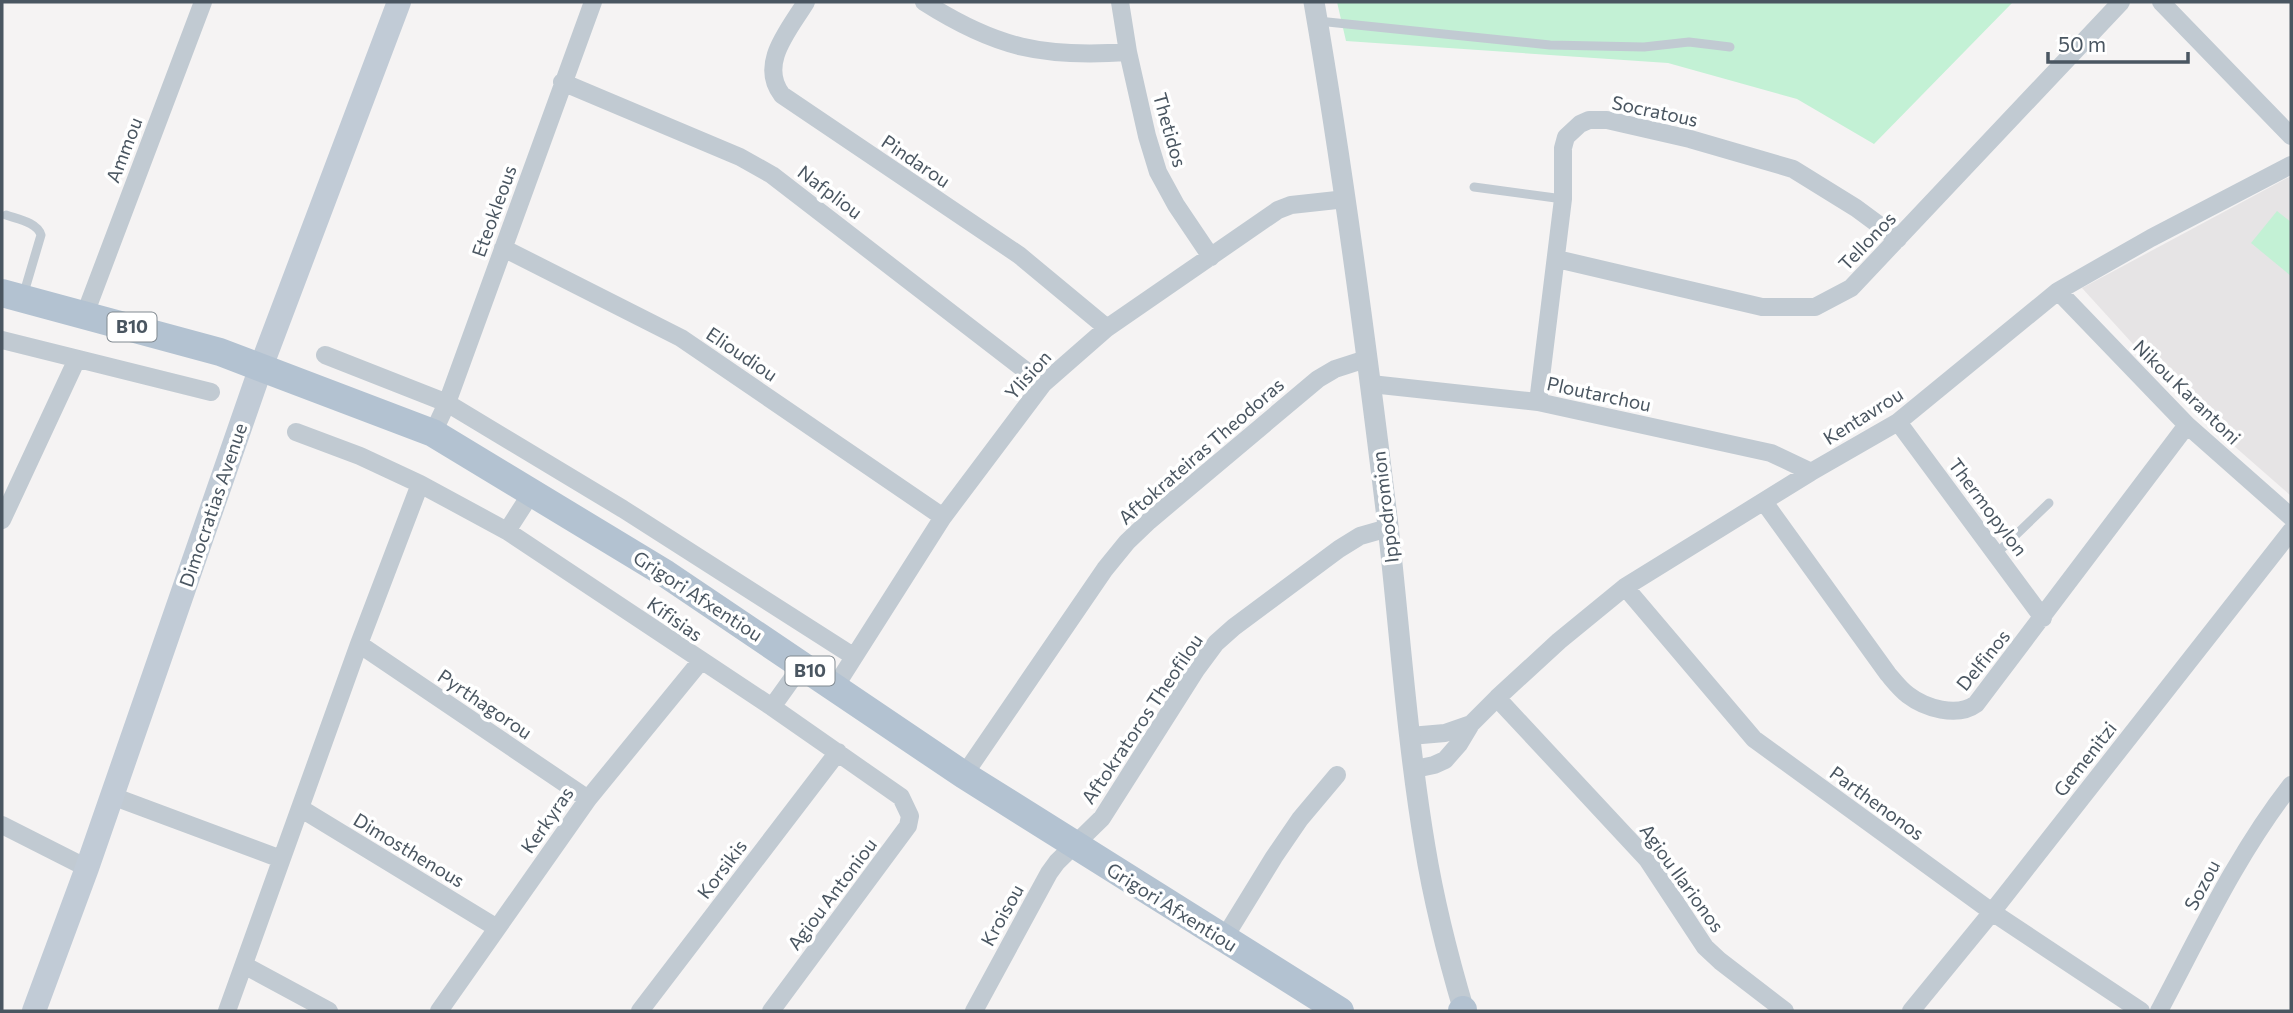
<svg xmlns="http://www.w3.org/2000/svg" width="2293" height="1013" font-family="Commissioner,sans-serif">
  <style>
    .education { fill: #e6e4e5 }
    .green { fill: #c3f1d5 }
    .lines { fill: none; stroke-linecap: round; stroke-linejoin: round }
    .service { stroke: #c1cad2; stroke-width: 9 }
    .minor { stroke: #c1cad2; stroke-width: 18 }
    .tertiary { stroke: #c1cad2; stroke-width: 21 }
    .secondary { stroke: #c1cbd6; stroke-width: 24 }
    .primary { stroke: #b3c2d1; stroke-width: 28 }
    .labels { text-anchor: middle; stroke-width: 7; stroke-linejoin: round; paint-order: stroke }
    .shield { fill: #fff; stroke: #808990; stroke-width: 2 }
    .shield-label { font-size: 18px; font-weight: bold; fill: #4a5661 }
    .street-label { font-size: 19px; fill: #4a5661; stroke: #fff }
  </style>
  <rect width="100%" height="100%" fill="#f5f3f3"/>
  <path class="education" d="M2291 176V496L2193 410 2082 288Z"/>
  <path class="green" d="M1337 2H2013L1874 144 1797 99 1668 63 1346 41Z
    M2277 211 2291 222V276L2251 243Z"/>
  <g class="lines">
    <path class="service" d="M1318 21 1550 45 1644 47 1689 42 1730 47
      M1474 187 1563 199
      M6 215C17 219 37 222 41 235L23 296
      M1997 553 2049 503"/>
    <path class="minor" d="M806 2C789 30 758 64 782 95L1019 255 1107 328
      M924 2C996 48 1043 58 1128 52
      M1120 2 1128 52 1147 136 1158 172 1176 205 1211 257
      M2161 2 2291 136
      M562 82 740 157 772 175 1043 384
      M503 248 681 338 943 517
      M1557 259 1762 307H1815L1851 288 2121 2
      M2058 291 2187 425 2291 517
      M85 314 203 2
      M2 340 211 392
      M325 355 447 403 623 509 853 656
      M1371 384 1538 402 1771 453 1811 472
      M1538 402 1563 199V148L1566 137 1580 124 1589 120H1607L1690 139 1793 169 1856 208 1898 239
      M1898 422 2043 618
      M296 432 360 456 420 484 507 531 772 707 901 797 910 816 908 826 771 1011
      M433 433 447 403 593 2
      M1764 502 1888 674C1894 681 1900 689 1908 695 1925 708 1957 718 1976 704L2187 425
      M2 520 77 359
      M507 531 532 492
      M1625 587 1754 739 1992 912 2141 1011
      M359 644 588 799
      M835 687 943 517 1043 384 1107 328 1278 210 1291 205 1346 199
      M1497 698 1647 859 1705 947 1720 961 1785 1011
      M772 707 802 665
      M1410 736 1445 733 1471 724
      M1415 769 1434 765 1445 760 1459 744 1471 724 1497 698 1559 641 1625 587 1811 472 1898 422 2058 291 2151 238 2291 165
      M964 775 1105 569 1127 542 1149 521 1318 379 1335 369 1366 359
      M112 796 281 859
      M300 808 497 928
      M2 825 87 868
      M1223 940 1274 857 1300 819 1337 775
      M244 965 329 1011
      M227 1011 359 644 420 484
      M439 1011 588 799 700 662
      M640 1011 838 752
      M974 1011 1049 873 1057 862 1102 818 1196 670 1216 643 1234 627 1339 549 1360 536 1388 528
      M1911 1011 1992 912 2291 531
      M2159 1011C2200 934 2237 854 2291 785"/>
    <path class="tertiary" d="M1314 2C1344 175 1367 351 1388 526 1400 633 1407 740 1425 847 1434 902 1448 957 1464 1011"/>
    <path class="secondary" d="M34 1011 87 868 261 367 399 2"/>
    <path class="primary" d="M2 293 220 352 433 433 666 574 964 775 1340 1011
      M1462 1011 1463 1010"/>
  </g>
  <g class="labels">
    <g class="shield">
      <rect x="107.5" y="312.5" width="49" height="29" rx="5"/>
      <rect x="785.5" y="656.5" width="49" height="29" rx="5"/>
    </g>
    <g class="shield-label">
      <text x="132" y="333">B10</text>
      <text x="810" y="677">B10</text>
    </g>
    <g class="street-label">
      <text transform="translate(1655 111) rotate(12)" y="7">Socratous</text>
      <text transform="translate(1170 130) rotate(74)" y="7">Thetidos</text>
      <text transform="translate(124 150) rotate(-69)" y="7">Ammou</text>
      <text transform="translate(916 161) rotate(34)" y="7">Pindarou</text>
      <text transform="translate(830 192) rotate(37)" y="7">Nafpliou</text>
      <text transform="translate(494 211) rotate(-70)" y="7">Eteokleous</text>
      <text transform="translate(1867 241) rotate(-46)" y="7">Tellonos</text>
      <text transform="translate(742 354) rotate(34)" y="7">Elioudiou</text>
      <text transform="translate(1028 375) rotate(-48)" y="7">Ylision</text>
      <text transform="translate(2187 392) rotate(44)" y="7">Nikou Karantoni</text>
      <text transform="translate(1599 394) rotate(12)" y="7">Ploutarchou</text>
      <text transform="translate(1863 416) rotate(-32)" y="7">Kentavrou</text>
      <text transform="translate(1201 451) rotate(-41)" y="7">Aftokrateiras Theodoras</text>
      <text transform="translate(213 505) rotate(-71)" y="7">Dimocratias Avenue</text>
      <text transform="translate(1385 507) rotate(-97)" y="7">Ippodromion</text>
      <text transform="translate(1988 507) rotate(53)" y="7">Thermopylon</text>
      <text transform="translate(698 596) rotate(33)" y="7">Grigori Afxentiou</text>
      <text transform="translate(675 619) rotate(35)" y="7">Kifisias</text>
      <text transform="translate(1983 660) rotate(-51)" y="7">Delfinos</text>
      <text transform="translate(485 704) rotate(34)" y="7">Pyrthagorou</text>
      <text transform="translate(1142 719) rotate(-56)" y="7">Aftokratoros Theofilou</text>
      <text transform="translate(2085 759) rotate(-52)" y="7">Gemenitzi</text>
      <text transform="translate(1877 803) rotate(36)" y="7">Parthenonos</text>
      <text transform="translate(547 820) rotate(-55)" y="7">Kerkyras</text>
      <text transform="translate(409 850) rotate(31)" y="7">Dimosthenous</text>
      <text transform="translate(722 869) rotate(-53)" y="7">Korsikis</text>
      <text transform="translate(1682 878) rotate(54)" y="7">Agiou Ilarionos</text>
      <text transform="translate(2202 885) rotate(-62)" y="7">Sozou</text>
      <text transform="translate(832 894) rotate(-53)" y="7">Agiou Antoniou</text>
      <text transform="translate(1172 907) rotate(32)" y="7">Grigori Afxentiou</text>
      <text transform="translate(1002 915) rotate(-61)" y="7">Kroisou</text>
    </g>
  </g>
  <rect width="2293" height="1013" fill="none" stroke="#4a5661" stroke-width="7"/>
  <path d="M2048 52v10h140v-10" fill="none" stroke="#4a5661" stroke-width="3.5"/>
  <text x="2058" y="52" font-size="21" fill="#4a5661" stroke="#ffffff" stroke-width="5" paint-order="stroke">50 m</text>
</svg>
